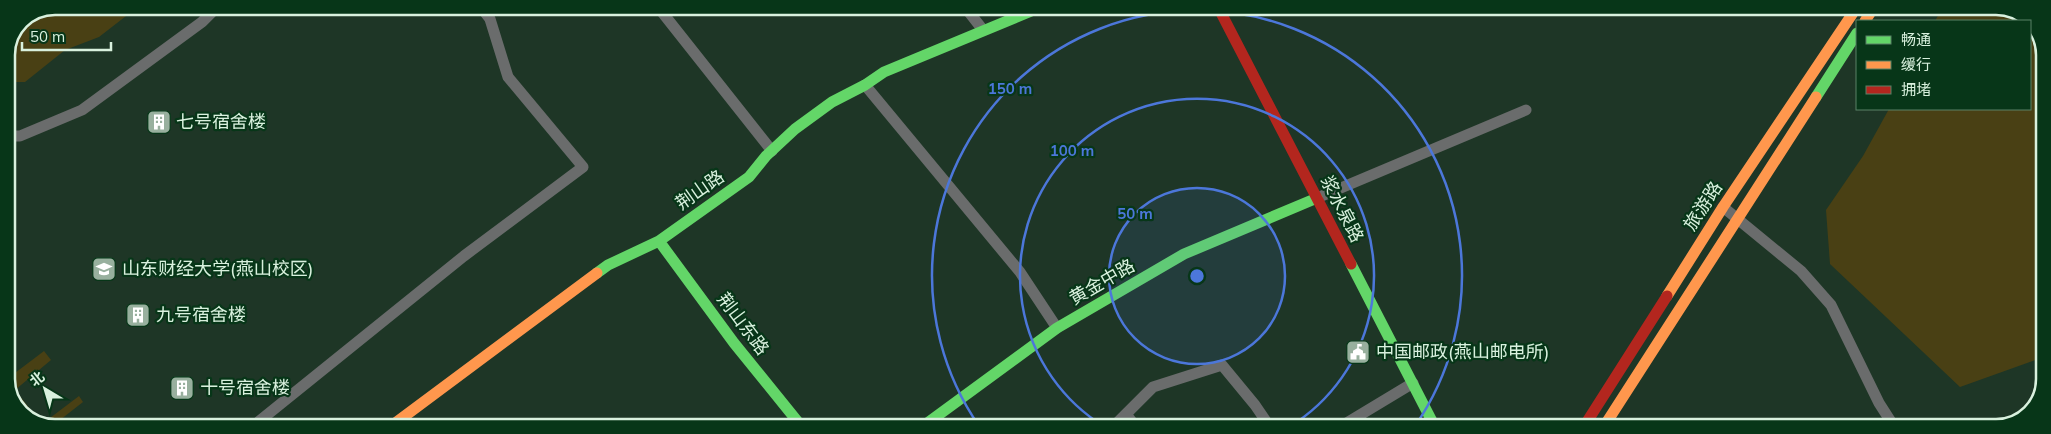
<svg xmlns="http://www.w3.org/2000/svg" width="2051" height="434" font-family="Mulish,'Noto Sans SC',sans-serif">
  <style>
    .green { fill: #494014 }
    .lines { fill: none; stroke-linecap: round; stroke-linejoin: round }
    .street { stroke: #6a6c6c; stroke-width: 11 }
    .fast { stroke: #63d668; stroke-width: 11 }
    .slow { stroke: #ff974d; stroke-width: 11 }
    .jam { stroke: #b3261e; stroke-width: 11 }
    .ring { fill: none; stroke: #4c77da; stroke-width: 2.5 }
    .labels { text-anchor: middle; stroke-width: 4.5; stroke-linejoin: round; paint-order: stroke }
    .poi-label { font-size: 18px; fill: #d9f1de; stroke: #073618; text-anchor: start }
    .street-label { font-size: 18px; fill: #d9f1de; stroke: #073618 }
    .rim { fill: none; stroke: #d9f1de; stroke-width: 2.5 }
    .centre { fill: #4c77da; stroke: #073618; stroke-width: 2.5 }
    .ring-label { font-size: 15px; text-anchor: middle; font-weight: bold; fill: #4c77da; stroke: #073618; stroke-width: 4.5; stroke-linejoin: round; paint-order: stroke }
  </style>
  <rect width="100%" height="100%" fill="#1e3626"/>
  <path class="green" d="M55 6H139L99 37 65 50 25 82H6V55L21 20Z
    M1943 7H2005L2030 21H1935Z
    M2030 21 2032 23 2044 49V357L1960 387 1830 264 1826 210 1863 156 1889 109H2030Z
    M44 351 51 360 15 390 42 424 79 396 83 402 51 427H46L19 411 7 385V379Z"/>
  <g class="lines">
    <path class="street" d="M658 7 772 151
      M965 7 983 30
      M865 85 1020 272 1057 328
      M6 136H20L82 110 202 22 218 6
      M1317 198 1526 110
      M1723 207 1801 271 1831 305 1879 403 1895 428
      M1126 414 1136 427
      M252 427 464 256 583 167 508 77 490 19 480 6
      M1113 427 1153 387 1222 365 1255 405 1270 427
      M1340 427 1413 383"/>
    <path class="fast" d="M1816 97 1857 33
      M659 241 734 343 802 427
      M1351 264 1435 427
      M597 273 608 265 659 241 749 177 766 156 795 129 832 102 865 85 884 72 1041 7
      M922 427 1057 328 1184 254 1317 198"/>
    <path class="slow" d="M1865 21 1874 7
      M1667 296 1723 207 1857 7
      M390 427 597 273
      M1603 428 1816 97"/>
    <path class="jam" d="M1218 7 1351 264
      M1583 428 1667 296"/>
  </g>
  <circle cx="1197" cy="276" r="88" fill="#4c77da" fill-opacity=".12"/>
  <g class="ring">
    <circle cx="1197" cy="276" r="88"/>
    <path d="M1105 427A177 177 0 1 1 1289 427"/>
    <path d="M979 426A265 265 0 1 1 1415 426"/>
  </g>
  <defs>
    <g id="building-square" transform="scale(1.25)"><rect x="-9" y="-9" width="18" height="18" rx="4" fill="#98b09e" stroke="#073618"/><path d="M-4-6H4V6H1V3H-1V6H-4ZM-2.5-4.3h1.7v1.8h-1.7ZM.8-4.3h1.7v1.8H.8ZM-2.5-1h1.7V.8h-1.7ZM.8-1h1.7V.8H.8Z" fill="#fff"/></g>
    <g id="university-square" transform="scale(1.25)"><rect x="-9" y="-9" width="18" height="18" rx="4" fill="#98b09e" stroke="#073618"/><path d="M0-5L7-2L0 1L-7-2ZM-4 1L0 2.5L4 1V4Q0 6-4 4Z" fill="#fff"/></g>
    <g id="civic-square" transform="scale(1.25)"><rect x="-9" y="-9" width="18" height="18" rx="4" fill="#98b09e" stroke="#073618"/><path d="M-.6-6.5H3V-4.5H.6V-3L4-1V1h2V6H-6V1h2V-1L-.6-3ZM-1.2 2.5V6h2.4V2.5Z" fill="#fff"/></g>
  </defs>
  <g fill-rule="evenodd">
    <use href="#building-square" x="159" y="122"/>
    <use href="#university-square" x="104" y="269"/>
    <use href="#building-square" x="138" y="315"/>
    <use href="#civic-square" x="1358" y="352"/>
    <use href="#building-square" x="182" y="388"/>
  </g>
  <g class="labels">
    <g class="poi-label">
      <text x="176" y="128">七号宿舍楼</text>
      <text x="122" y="275">山东财经大学(燕山校区)</text>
      <text x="156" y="321">九号宿舍楼</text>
      <text x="1376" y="358">中国邮政(燕山邮电所)</text>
      <text x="200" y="394">十号宿舍楼</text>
    </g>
    <g class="street-label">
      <text transform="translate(700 190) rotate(-35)" y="6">荆山路</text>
      <text transform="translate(1703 206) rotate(-57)" y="6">旅游路</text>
      <text transform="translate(1342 209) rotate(63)" y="6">浆水泉路</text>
      <text transform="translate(1102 282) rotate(-30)" y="6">黄金中路</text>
      <text transform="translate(743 324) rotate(53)" y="6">荆山东路</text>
    </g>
  </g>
  <path d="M0 0H2051V434H0ZM55 15H1996A40 40 0 0 1 2036 55V379A40 40 0 0 1 1996 419H55A40 40 0 0 1 15 379V55A40 40 0 0 1 55 15Z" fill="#073618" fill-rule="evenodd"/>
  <path class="rim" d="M55 15H1996A40 40 0 0 1 2036 55V379A40 40 0 0 1 1996 419H55A40 40 0 0 1 15 379V55A40 40 0 0 1 55 15Z"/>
  <circle cx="1197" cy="276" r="8" class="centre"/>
  <g class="ring-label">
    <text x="1010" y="94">150 m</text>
    <text x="1072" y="156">100 m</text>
    <text x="1135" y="219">50 m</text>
  </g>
  <rect x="1856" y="20" width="175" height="90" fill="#073618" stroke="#5b8167"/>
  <rect x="1866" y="36" width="25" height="8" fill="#63d668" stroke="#5b8167"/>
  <text x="1901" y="45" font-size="15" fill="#d9f1de">畅通</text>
  <rect x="1866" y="61" width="25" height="8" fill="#ff974d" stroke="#5b8167"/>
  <text x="1901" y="70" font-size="15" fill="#d9f1de">缓行</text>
  <rect x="1866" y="86" width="25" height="8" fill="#b3261e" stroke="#5b8167"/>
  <text x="1901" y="95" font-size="15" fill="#d9f1de">拥堵</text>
  <g transform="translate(45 389) rotate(322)" stroke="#073618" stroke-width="4" paint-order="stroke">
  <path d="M0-4L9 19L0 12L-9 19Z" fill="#d9f1de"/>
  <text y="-8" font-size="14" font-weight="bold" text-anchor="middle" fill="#d9f1de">北</text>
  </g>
  <path d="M22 42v8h89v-8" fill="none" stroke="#d9f1de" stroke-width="2.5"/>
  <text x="30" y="42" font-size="15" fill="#d9f1de" stroke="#073618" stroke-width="4" paint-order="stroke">50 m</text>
</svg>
